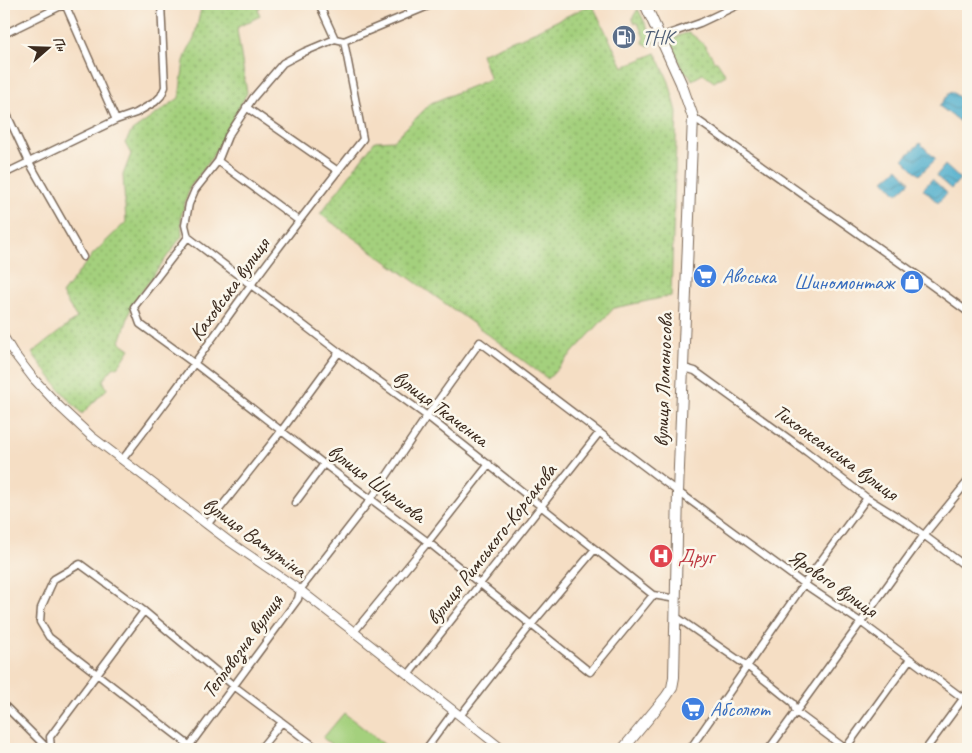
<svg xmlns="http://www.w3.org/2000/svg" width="972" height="753" font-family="Caveat,sans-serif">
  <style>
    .grass { fill: url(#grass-dots); stroke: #707d4e }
    .pitch { fill: #a4d07d; stroke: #707d4e }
    .water { fill: url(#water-waves); stroke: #446c75 }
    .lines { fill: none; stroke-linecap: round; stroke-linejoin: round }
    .minor-casing { stroke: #7c6958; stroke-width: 9 }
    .tertiary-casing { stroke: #7c6958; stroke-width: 10 }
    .primary-casing { stroke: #7c6958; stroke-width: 12 }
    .minor { stroke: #fff; stroke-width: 6 }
    .tertiary { stroke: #fff; stroke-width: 8 }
    .primary { stroke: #fff; stroke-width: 10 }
    .labels { text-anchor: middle; stroke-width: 5; stroke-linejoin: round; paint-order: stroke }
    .service-label { font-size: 21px; fill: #4e5e75; stroke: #fbf7ec; text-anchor: start }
    .shop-label { font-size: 21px; fill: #366cbe; stroke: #fbf7ec; text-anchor: start }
    .street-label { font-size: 21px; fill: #3b2a1e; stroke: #fbf7ec }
    .health-label { font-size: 21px; fill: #be3a42; stroke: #fbf7ec; text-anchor: start }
  </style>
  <defs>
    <pattern id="grass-dots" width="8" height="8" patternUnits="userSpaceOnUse" patternTransform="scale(1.25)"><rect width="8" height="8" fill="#a4d07d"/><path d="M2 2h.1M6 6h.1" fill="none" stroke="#87a966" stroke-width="1.8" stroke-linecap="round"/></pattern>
    <pattern id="water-waves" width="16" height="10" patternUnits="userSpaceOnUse" patternTransform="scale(1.25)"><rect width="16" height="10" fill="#4dadcc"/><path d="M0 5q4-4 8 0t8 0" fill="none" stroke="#418da5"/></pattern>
  </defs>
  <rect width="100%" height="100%" fill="#fbf7ec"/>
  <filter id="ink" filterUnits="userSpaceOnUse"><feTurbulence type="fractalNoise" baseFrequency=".02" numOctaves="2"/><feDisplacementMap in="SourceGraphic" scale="10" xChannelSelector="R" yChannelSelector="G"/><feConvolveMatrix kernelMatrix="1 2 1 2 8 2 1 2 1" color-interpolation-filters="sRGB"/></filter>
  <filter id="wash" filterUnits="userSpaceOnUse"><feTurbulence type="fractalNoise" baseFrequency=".0096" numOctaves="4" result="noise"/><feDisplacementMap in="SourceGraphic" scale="20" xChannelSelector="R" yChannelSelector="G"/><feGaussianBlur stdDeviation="1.12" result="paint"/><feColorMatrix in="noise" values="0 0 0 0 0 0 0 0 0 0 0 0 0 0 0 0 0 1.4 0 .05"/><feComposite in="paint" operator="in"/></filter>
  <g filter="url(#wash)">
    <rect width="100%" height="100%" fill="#f5dec4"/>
    <path class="grass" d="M202 4H262L258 10 260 16 238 27 237 30 247 93 211 159 190 187 181 216 182 236 131 306 128 318 120 342 130 349 119 366 113 368 103 380 107 389 82 414 61 391 32 353 77 318 62 294 93 254 126 222 123 175 131 154 125 143 132 131 179 98 184 61 188 50 194 39Z
      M592 4 623 67 656 53 669 82 677 112 671 296 614 308 548 379 478 327 320 214 375 141 394 140 431 103 490 79 481 54 515 40 519 39Z
      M638 9 654 41 653 44 649 46 643 43 644 38 638 23H635L633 20V17Z
      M689 33C700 39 709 49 714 61H717L726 75 714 82 703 74 692 80 689 74 684 72 671 43C676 36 681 34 689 33Z"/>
    <path class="pitch" d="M344 713 390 749H337L323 738Z"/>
    <path class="water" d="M951 91 968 104V128L939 106Z
      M920 143 936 159 919 175 903 159Z
      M945 165 960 179 951 189 936 176Z
      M898 168 910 182 897 194 884 180Z
      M932 179 947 193 938 203 923 189Z"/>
  </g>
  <g filter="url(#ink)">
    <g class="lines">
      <g class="minor-casing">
        <path id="minor" d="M65 4 116 120
          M407 4 411 12
          M4 34 65 4
          M660 37 700 23 740 4
          M344 41 433 4
          M246 107 338 171
          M4 108 29 162 83 257
          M693 117 927 282 968 312
          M218 161 299 221
          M4 174 116 120 136 113 155 102 161 96 165 87 161 4
          M188 237 134 307 140 324 195 364 324 464 428 542 590 672 653 595
          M188 237 339 352 427 416 653 595 676 599
          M188 237 185 225 189 204 195 190 218 161 228 136 253 98 283 63 304 52 335 39
          M682 369H688L695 371 807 452 867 498 906 522 968 568
          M122 460C167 403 208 344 250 286 287 236 325 187 363 139L344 41 335 39 319 4
          M295 503 324 464
          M207 525 282 430 339 352
          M675 616 747 666 793 703 796 712 846 749
          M354 632 428 542 489 464
          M408 675 599 433
          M4 705 48 749
          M460 716 531 625 595 549
          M51 749 50 737 144 611
          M187 749 298 599 300 590 371 499 427 416 480 342 678 492 687 498 804 584 862 623 968 702
          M194 749 49 637 40 622 41 608 54 579 80 564 144 611 234 686 318 749
          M260 749 282 722
          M426 749 454 711
          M690 749 804 584 867 498
          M769 749 924 535 968 481
          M845 749 910 659
          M926 749 968 692"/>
      </g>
      <g class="tertiary-casing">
        <path id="tertiary" d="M4 337 13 352 33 378 60 407 91 436 230 542 300 590 354 632 502 749"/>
      </g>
      <g class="primary-casing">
        <path id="primary" d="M623 749 666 697 672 688 674 677 678 492 693 117 681 83 645 4"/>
      </g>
      <use href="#minor" class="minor"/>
      <use href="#tertiary" class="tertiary"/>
      <use href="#primary" class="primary"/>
    </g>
  </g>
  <defs>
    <g id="fuel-disc" transform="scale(1.25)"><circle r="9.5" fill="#5c6f8a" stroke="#fbf7ec"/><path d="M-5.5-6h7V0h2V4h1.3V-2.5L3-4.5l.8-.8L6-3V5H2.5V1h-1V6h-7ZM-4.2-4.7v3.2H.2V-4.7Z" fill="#fff"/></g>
    <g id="supermarket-disc" transform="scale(1.25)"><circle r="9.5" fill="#3f7fe0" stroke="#fbf7ec"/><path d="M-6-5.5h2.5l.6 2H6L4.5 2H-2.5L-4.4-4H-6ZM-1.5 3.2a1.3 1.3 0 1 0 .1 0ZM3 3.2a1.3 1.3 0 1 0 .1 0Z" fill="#fff"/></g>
    <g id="shop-disc" transform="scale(1.25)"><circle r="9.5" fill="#3f7fe0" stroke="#fbf7ec"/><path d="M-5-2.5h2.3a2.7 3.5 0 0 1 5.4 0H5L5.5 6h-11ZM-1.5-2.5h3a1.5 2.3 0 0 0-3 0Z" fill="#fff"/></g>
    <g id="hospital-disc" transform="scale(1.25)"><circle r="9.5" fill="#e0444e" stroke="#fbf7ec"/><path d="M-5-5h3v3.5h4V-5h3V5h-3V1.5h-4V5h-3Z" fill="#fff"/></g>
  </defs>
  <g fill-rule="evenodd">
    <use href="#fuel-disc" x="624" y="37"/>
    <use href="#supermarket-disc" x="705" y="276"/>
    <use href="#shop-disc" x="912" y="282"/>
    <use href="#hospital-disc" x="661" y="556"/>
    <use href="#supermarket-disc" x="693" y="709"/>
  </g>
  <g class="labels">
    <g class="service-label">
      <text x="642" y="44">ТНК</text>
    </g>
    <g class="shop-label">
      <text x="722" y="283">Авоська</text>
      <text x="894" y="289" text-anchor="end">Шиномонтаж</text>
      <text x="710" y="716">Абсолют</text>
    </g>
    <g class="street-label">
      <text transform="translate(229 289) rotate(-54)" y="7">Каховська вулиця</text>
      <text transform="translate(663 380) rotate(-88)" y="7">вулиця Ломоносова</text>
      <text transform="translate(441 408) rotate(37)" y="7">вулиця Ткаченка</text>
      <text transform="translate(836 452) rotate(36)" y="7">Тихоокеанська вулиця</text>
      <text transform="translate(377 483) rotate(37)" y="7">вулиця Ширшова</text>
      <text transform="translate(255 537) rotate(36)" y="7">вулиця Ватутіна</text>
      <text transform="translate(491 544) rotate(-52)" y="7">вулиця Римського-Корсакова</text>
      <text transform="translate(833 583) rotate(35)" y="7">Ярового вулиця</text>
      <text transform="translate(242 646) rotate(-54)" y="7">Тепловозна вулиця</text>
    </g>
    <g class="health-label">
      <text x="678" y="563">Друг</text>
    </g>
  </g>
  <rect width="972" height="753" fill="none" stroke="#fbf7ec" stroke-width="20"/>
  <g transform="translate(48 48) rotate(70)" stroke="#fbf7ec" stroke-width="4" paint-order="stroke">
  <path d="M0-4L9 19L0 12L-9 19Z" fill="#3b2a1e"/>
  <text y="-8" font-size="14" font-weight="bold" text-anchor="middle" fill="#3b2a1e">Пн</text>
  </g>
</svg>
